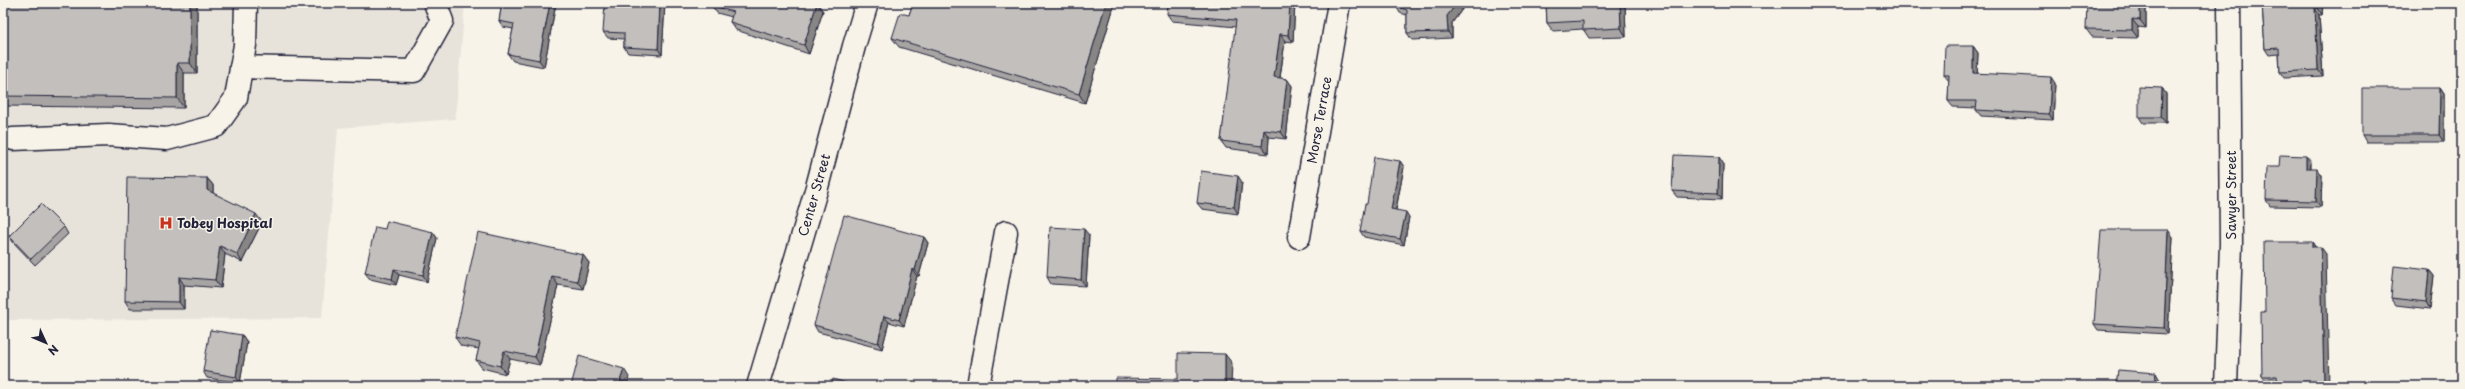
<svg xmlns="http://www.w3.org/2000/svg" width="2465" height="389" font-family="'Playpen Sans',sans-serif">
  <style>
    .built { fill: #e7e3db }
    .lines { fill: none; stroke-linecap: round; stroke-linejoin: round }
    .minor-casing { stroke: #22223b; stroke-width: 25 }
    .minor { stroke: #f7f3e8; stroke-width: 22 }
    .wall { fill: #a7a4a3; stroke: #22223b }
    .shaded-wall { fill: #888684; stroke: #22223b }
    .building { fill: #c2bfbd; stroke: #22223b }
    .labels { text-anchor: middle; stroke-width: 3; stroke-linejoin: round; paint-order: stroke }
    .street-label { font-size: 13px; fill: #22223b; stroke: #f7f3e8 }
    .poi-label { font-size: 13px; font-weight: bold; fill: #22223b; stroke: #f7f3e8; text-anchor: start }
  </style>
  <rect width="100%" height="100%" fill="#f7f3e8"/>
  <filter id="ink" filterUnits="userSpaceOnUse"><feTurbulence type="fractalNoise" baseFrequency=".025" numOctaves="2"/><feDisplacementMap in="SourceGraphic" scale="8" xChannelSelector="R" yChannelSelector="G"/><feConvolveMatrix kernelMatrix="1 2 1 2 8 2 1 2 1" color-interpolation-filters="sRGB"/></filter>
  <g filter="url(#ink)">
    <path class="built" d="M3 3H465L455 119 338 128 322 318 3 320Z"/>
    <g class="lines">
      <g class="minor-casing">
        <path id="minor" d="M241 67 414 71 442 21 435 3
          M13 139 108 135 167 139 216 126 236 98 245 45 246 3
          M1299 237 1339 3
          M758 386 817 187 854 46 867 3
          M978 386 1006 232
          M2226 386 2231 244 2229 3"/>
      </g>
      <use href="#minor" class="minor"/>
    </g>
    <path class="wall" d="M3 3H197V73H184V108L3 106Z
      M502 3H556L544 67 513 61 508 54 513 29 503 27 499 21Z
      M665 3 662 55 628 53 624 47V39L608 38 603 32Z
      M913 3H1115L1085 103 899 47 892 38 909 15Z
      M1295 3 1293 42 1285 41 1280 78 1287 79 1292 86 1286 139 1269 137 1268 154 1226 148 1221 141 1236 27 1172 21 1167 14Z
      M1396 3H1463V8L1452 23V38L1412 40 1407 33V15L1400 13 1396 6Z
      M1546 3H1625L1626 37 1589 38 1583 29 1553 31 1547 23Z
      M1815 3H1868V4L1824 7Z
      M2146 3V28L2138 27V38L2092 37 2086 29Z
      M2262 3H2323L2322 15H2319L2323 76 2284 78 2280 72 2279 54 2269 55 2265 49Z
      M711 5 823 11 809 54 736 30 730 22 732 17 717 13Z
      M1973 46 1978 53 1977 73 2055 83 2053 120 1981 116 1976 110 1977 108 1953 107 1948 101 1949 81 1944 75Z
      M2162 88 2166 94V123H2143L2139 117Z
      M2440 88 2444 94V142H2366L2362 135Z
      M1400 161 1404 167 1396 210 1409 217 1404 245 1364 237 1360 231 1367 204Z
      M2311 162V168L2322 175 2321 207 2270 206 2266 200 2279 167Z
      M1723 163 1722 199 1677 197 1672 191Z
      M207 178 213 185V193L262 222 242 262 225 254 221 288 184 285V309H130L125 301Z
      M1242 182 1238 214 1202 209 1197 203Z
      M64 227 68 234 35 265 13 242 9 236Z
      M385 229 433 232 437 238 427 282 399 275 396 285 370 279 365 273Z
      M2168 230 2173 237 2168 334 2098 330 2094 324Z
      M1089 235 1086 286 1051 284 1047 277Z
      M924 237 928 243 919 276H917L904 326 889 322 882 349 818 332 814 325Z
      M2312 242 2315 247 2326 254 2278 383H2267L2262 376 2265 312Z
      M583 255 589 263 583 289 558 285 540 365 510 359 506 374 482 368 476 360 479 349 461 346 455 337Z
      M2429 270 2434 276 2430 309 2396 305 2391 298Z
      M242 335 247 342 240 383 207 378 203 371Z"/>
    <path class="shaded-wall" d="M190 3H197V73L190 63Z
      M550 3H556L544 67 539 60Z
      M660 3H665L662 55 658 49Z
      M817 3 823 11 809 54 804 45Z
      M1106 3H1115L1085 103 1079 94Z
      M1290 3H1295L1293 42 1288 35Z
      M1457 3H1463V8L1452 23V38L1448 32 1447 16Z
      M1620 3H1625L1626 37 1621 28Z
      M2140 3H2146V28L2140 20Z
      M2318 3H2323L2322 15 2318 8Z
      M2315 8 2319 15 2323 76 2318 70Z
      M2132 19 2138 27V38L2132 30Z
      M1280 34 1285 41 1279 84 1274 77Z
      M1973 46 1978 53 1977 79 1973 73Z
      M177 63 184 73V108L177 98Z
      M2051 77 2055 83 2053 120 2049 114Z
      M1287 79 1292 86 1286 139 1281 132Z
      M2162 88 2166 94V123L2161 117Z
      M2440 88 2444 94V142L2439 135Z
      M1264 130 1269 137 1268 154 1262 146Z
      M2306 156 2311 162 2310 174 2306 168Z
      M1719 157 1723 163 1722 199 1718 193Z
      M1400 161 1404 167 1395 214 1391 209Z
      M2317 168 2322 175 2321 207 2316 201Z
      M1238 176 1242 182 1238 214 1234 207Z
      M207 178 213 185V198L207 190Z
      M1406 212 1409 217 1404 245 1400 239Z
      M256 214 262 222 242 262 237 254Z
      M1084 229 1089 235 1086 286 1081 280Z
      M2168 230 2173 237 2168 334 2164 328Z
      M433 232 437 238 427 282 423 275Z
      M924 237 928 243 919 276 915 270Z
      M2312 242 2317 249 2312 247Z
      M220 246 225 254 221 288 215 280Z
      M2321 247 2326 254 2329 386H2324Z
      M583 255 589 263 583 289 577 281Z
      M394 269 399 275 396 285 392 279Z
      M912 269 917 276 904 326 899 320Z
      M2429 270 2434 276 2430 309 2426 302Z
      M552 276 558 285 540 365 535 357Z
      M179 277 184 285V309L179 302Z
      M884 316 889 322 882 349 878 343Z
      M242 335 247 342 240 383 236 377Z
      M504 351 510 359 506 374 500 366Z
      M1225 354 1232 363 1231 386H1225Z
      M624 369 629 377 627 386 620 381Z
      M2156 373 2160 380V386H2154Z"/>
    <path class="building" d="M3 3H190V63H177V98L3 96Z
      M502 3H550L539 60 508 54 514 24 499 21Z
      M605 3H660L658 49 624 47V33L603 32Z
      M712 3H817L804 45 730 22 733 12 711 5Z
      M913 3H1106L1079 94 892 38 900 13 909 15Z
      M1168 3H1290L1288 35 1280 34 1274 77 1287 79 1281 132 1264 130 1262 146 1221 141 1236 20 1167 14Z
      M1396 3H1457L1447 16 1448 32 1407 33V10L1396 6Z
      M1546 3H1620L1621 28 1583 30V21L1547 23Z
      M2087 3H2140V20L2132 19V30L2086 29Z
      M2262 3H2318V8H2315L2318 70 2280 72 2279 48 2265 49Z
      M1945 46H1973V73L2051 77 2049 114 1976 110 1977 101H1948L1949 75H1944Z
      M2139 87 2162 88 2161 117H2139Z
      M2362 88H2440L2439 135H2362Z
      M1674 155 1719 157 1718 193 1672 191Z
      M2280 155 2306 156V168H2317L2316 201 2266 200 2267 167H2279Z
      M1374 157 1400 161 1391 209 1406 212 1400 239 1360 231 1365 204H1367Z
      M1201 171 1238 176 1234 207 1197 203Z
      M127 177 207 178V190L256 214 237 254 220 246 215 280 179 277V302L125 301Z
      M41 204 64 227 31 259 9 236Z
      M844 215 924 237 915 270 912 269 899 320 884 316 878 343 814 325Z
      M387 221 433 232 423 275 394 269 392 279 365 273 375 227 385 229Z
      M1050 227 1084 229 1081 280 1047 277Z
      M2101 230H2168L2164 328 2094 324Z
      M478 232 583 255 577 281 552 276 535 357 504 351 500 366 476 360 480 343 455 337Z
      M2264 242H2312V247H2321L2324 386H2278L2277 376H2262L2261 312H2265Z
      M2394 266 2429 270 2426 302 2391 298Z
      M210 330 242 335 236 377 203 371Z
      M1178 353 1225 354V386H1116V378L1178 379Z
      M579 356 624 369 620 381 635 386H571Z
      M2118 370 2156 373 2154 386H2116Z
      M833 379 856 386H831Z"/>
  </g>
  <defs>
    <g id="hospital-bare" transform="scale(1.08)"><path d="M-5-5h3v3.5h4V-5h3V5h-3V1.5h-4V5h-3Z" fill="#c8321e" stroke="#f7f3e8" stroke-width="2.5" paint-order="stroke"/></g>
  </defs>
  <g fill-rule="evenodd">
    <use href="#hospital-bare" x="166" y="223"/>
  </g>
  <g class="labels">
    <g class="street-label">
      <text transform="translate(1319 120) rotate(-80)" y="5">Morse Terrace</text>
      <text transform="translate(814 195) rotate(-74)" y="5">Center Street</text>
      <text transform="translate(2231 195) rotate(-90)" y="5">Sawyer Street</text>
    </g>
    <g class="poi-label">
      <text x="177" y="228">Tobey Hospital</text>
    </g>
  </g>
  <rect width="2465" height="389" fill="none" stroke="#f7f3e8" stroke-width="16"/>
  <rect x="8" y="8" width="2449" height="373" fill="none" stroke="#22223b" stroke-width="1.5" filter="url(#ink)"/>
  <g transform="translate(46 343) rotate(134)" stroke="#f7f3e8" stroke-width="3" paint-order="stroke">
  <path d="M0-3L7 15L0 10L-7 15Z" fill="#22223b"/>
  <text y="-6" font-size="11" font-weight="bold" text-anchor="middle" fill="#22223b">N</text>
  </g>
</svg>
